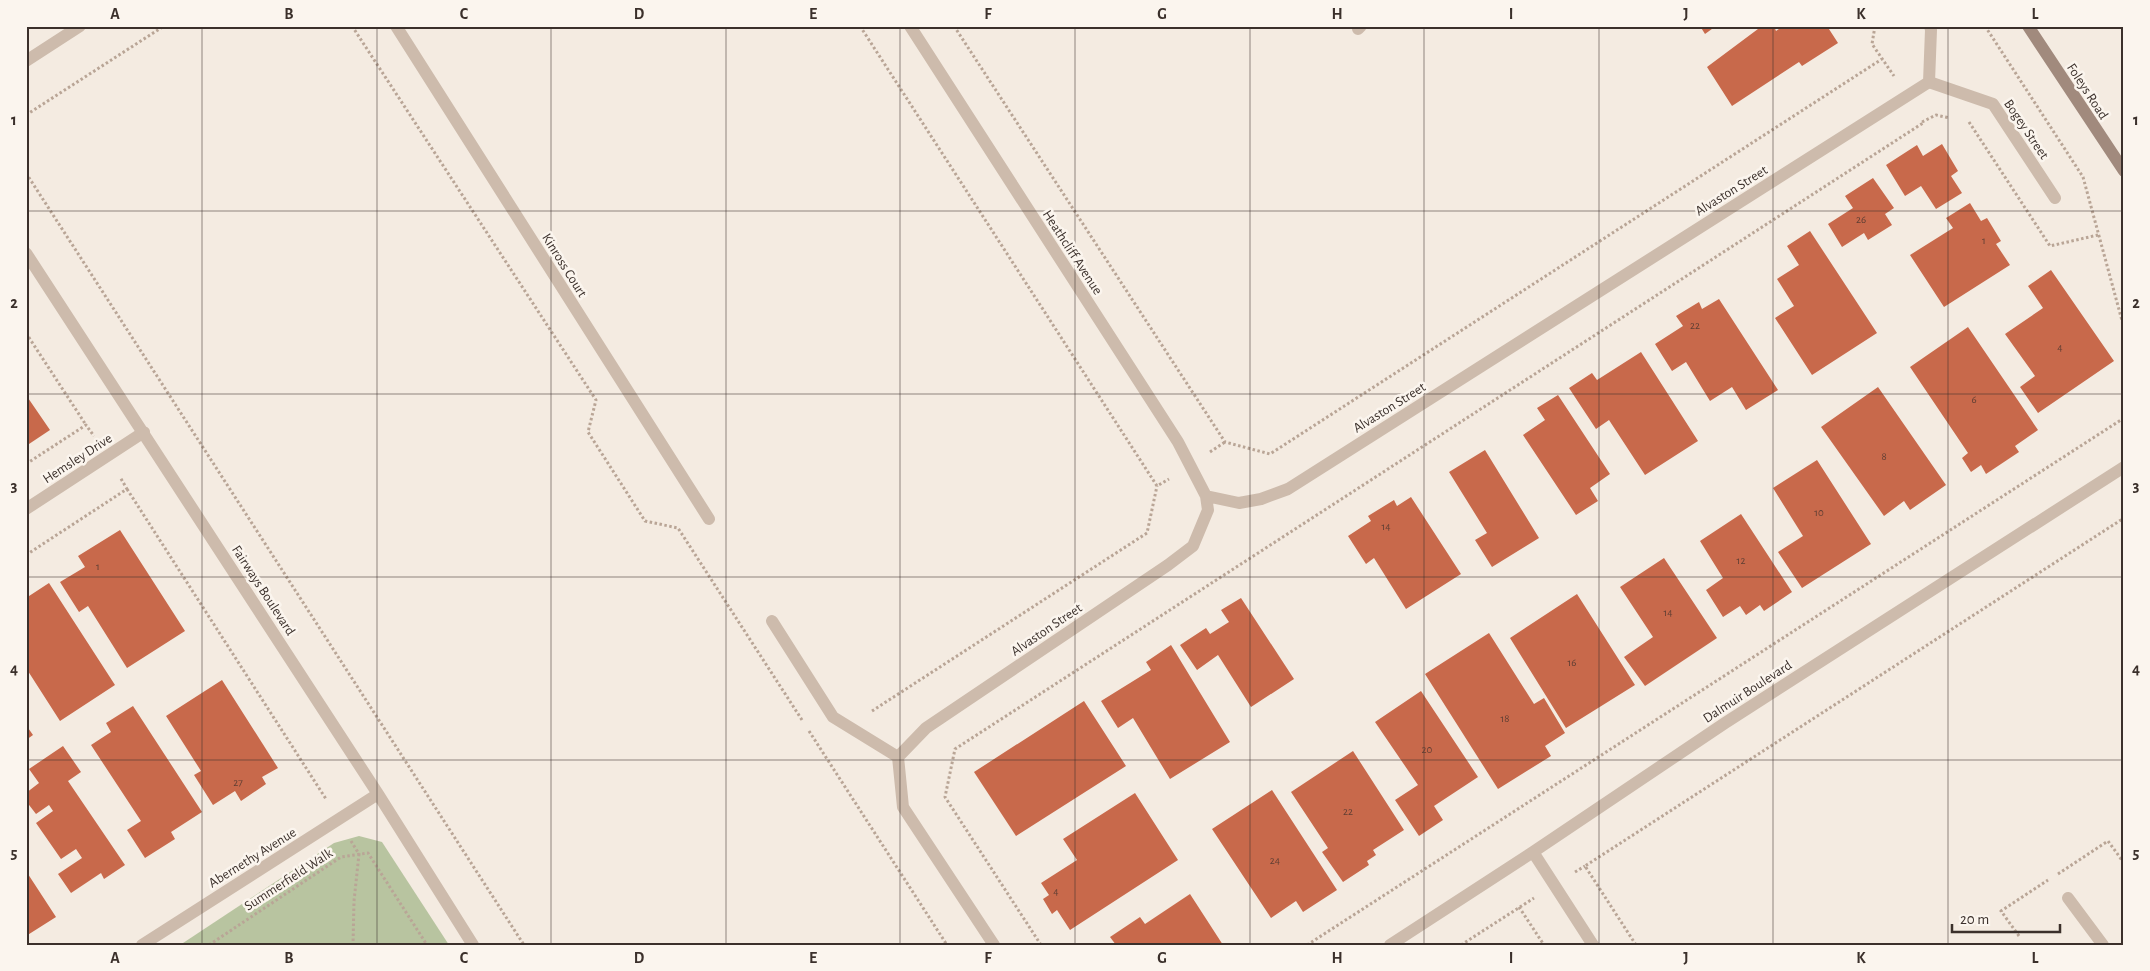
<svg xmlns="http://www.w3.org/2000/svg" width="2150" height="971" font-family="'Alegreya Sans',sans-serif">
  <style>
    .green { fill: #b8c4a0 }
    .building { fill: #c8694b }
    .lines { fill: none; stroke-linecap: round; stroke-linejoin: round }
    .path { stroke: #b9a596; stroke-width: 3; stroke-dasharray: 2.5 2.5; stroke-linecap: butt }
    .lane { stroke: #cdbbac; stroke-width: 12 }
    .street { stroke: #cdbbac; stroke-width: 12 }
    .secondary { stroke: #a18a7d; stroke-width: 12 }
    .grid { fill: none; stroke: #3b302b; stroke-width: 1; stroke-opacity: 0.55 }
    .labels { text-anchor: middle; stroke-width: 5; stroke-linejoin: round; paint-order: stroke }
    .number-label { font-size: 11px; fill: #5e3e33 }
    .street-label { font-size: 14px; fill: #3b302b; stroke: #fbf5ee }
    .neatline { fill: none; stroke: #3b302b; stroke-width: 2 }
    .grid-label { font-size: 16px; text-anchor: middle; font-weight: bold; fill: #3b302b }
  </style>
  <rect width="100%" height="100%" fill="#f4ebe1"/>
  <path class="green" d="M359 836 382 842 449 945H180L334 843Z"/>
  <path class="building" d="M1700 26H1716L1705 34Z
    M1762 26H1774L1776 31 1783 26H1827L1838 43 1802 66 1799 62 1732 106 1707 67Z
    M1942 144 1958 171 1951 176 1962 193 1936 209 1921 186 1905 196 1886 165 1917 145 1923 156Z
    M1873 178 1894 208 1885 214 1892 225 1868 240 1864 233 1842 247 1828 224 1853 208 1845 196Z
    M1970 203 1981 221 1987 218 2001 241 1996 244 2010 265 1944 307 1910 255 1953 228 1946 218Z
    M1810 231 1877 333 1812 375 1775 318 1794 306 1777 279 1799 265 1787 246Z
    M2051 270 2114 361 2038 413 2020 387 2035 376 2005 334 2043 308 2028 286Z
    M1719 299 1778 390 1746 410 1732 387 1710 401 1686 362 1672 371 1655 344 1683 326 1676 316 1699 302 1702 309Z
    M1968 327 2038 430 2015 446 2019 452 1986 474 1981 465 1971 472 1962 458 1968 453 1910 367Z
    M1641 352 1698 441 1645 475 1609 420 1596 429 1569 388 1592 373 1597 380Z
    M1878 387 1946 485 1910 510 1904 501 1884 516 1821 427Z
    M26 395 50 430 26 446Z
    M1558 395 1610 474 1590 488 1598 501 1576 515 1523 435 1545 420 1537 408Z
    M1485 450 1539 538 1492 567 1475 540 1487 533 1449 472Z
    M1817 460 1871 544 1802 588 1778 552 1803 536 1773 488Z
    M1411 497 1461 574 1406 609 1374 558 1366 564 1348 536 1371 521 1368 516 1394 500 1397 506Z
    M1741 514 1792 592 1764 611 1760 605 1746 615 1740 606 1723 617 1706 590 1723 578 1700 541Z
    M120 530 185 631 127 668 88 606 79 612 60 582 85 567 78 556Z
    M1664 558 1717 638 1645 686 1624 657 1653 637 1620 587Z
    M49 583 115 685 60 721 26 668V598Z
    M1577 594 1635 685 1566 728 1510 638Z
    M1241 598 1294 679 1251 707 1218 655 1197 670 1180 645 1206 628 1210 634 1229 622 1221 610Z
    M1489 633 1534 704 1544 698 1565 733 1545 746 1551 756 1498 789 1425 674Z
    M1171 645 1230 742 1170 779 1133 718 1118 728 1101 701 1151 670 1146 662Z
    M222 680 278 768 262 777 266 784 241 801 235 791 213 805 194 775 201 771 166 716Z
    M1421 691 1478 777 1434 806 1443 820 1419 836 1395 800 1418 785 1375 722Z
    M1084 701 1126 766 1016 836 974 772Z
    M133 706 202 812 171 832 175 839 145 858 127 830 141 821 91 745 111 732 106 723Z
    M26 725 33 735 26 740Z
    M63 746 81 772 68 781 125 865 104 879 101 873 71 893 58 874 82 858 76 849 61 859 36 823 53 811 49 805 36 814 26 801V793L39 783 29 769Z
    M1353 751 1404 830 1373 850 1376 855 1367 861 1369 865 1343 882 1322 852 1328 848 1291 792Z
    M1272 790 1337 890 1303 912 1296 901 1271 918 1212 829Z
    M1135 793 1178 860 1070 930 1057 910 1052 914 1043 899 1049 895 1041 883 1077 860 1063 839Z
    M26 871 56 917 26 936Z
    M1190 894 1223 945H1116L1110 937 1140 917 1145 924Z"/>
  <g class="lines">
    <path class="path" d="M352 26 596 400 588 432 645 521 678 528 802 720
      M860 26 1157 486 1169 479
      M954 26 1225 442 1270 454 1882 59
      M1875 26 1872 44 1894 76
      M1985 26 2083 177 2124 328
      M26 115 164 26
      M1922 122 1936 115 1950 118
      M1969 122 2050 246 2098 235
      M26 173 524 945
      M26 333 86 425
      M1210 452 1225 442
      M26 464 86 425 94 436
      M127 489 326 799
      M26 555 127 489 120 477
      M872 711 1147 533 1157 486
      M809 731 947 945
      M351 841 359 854 354 901 353 945
      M1575 872 1585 866
      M2058 874 2108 841 2124 863
      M1519 907 1544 945
      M2019 936 2001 911 2048 880
      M209 945 341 857 368 853 427 945
      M1041 945 945 797 955 749 1923 123
      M1307 945 2124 418
      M1461 945 1534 898
      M1636 945 1585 866 2124 518"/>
    <path class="lane" d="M1929 82 1993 104 2055 198"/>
    <path class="street" d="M396 26 709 519
      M910 26 1178 442 1206 496
      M1358 29 1361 26
      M26 61 80 26
      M26 253 378 794 473 945
      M26 509 144 432
      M772 621 833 717 898 757
      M1533 852 1593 945
      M2068 898 2103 945
      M142 945 378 794
      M994 945 903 807 898 757 926 728 1168 565 1193 546 1208 510 1206 496 1239 503 1261 499 1288 489 1929 82 1931 30 1930 26
      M1390 945 1533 852 1725 723 2124 467"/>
    <path class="secondary" d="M2028 26 2124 171"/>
  </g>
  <path class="grid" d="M202 26V945M377 26V945M551 26V945M726 26V945M900 26V945M1075 26V945M1250 26V945M1424 26V945M1599 26V945M1773 26V945M1948 26V945M26 211H2124M26 394H2124M26 577H2124M26 760H2124"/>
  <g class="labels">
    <g class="number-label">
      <text x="1861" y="223">26</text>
      <text x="1984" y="244">1</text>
      <text x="1695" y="329">22</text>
      <text x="2060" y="351">4</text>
      <text x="1974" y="403">6</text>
      <text x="1884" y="460">8</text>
      <text x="1819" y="516">10</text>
      <text x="1386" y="530">14</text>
      <text x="1741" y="564">12</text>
      <text x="98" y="570">1</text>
      <text x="1668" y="616">14</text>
      <text x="1572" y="666">16</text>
      <text x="1505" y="722">18</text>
      <text x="1427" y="753">20</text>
      <text x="238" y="786">27</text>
      <text x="1348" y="815">22</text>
      <text x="1275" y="864">24</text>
      <text x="1056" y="895">4</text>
    </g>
    <g class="street-label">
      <text transform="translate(2088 91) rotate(57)" y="5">Foleys Road</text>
      <text transform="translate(2027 129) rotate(56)" y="5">Bogey Street</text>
      <text transform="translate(1731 190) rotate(-32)" y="5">Alvaston Street</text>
      <text transform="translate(1073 252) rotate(57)" y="5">Heathcliff Avenue</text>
      <text transform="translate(565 265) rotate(58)" y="5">Kinross Court</text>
      <text transform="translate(1389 407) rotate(-32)" y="5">Alvaston Street</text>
      <text transform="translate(77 458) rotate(-33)" y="5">Hemsley Drive</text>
      <text transform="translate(264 590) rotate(57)" y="5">Fairways Boulevard</text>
      <text transform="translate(1046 629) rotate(-34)" y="5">Alvaston Street</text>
      <text transform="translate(1747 691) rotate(-33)" y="5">Dalmuir Boulevard</text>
      <text transform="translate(252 857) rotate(-32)" y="5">Abernethy Avenue</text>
      <text transform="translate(288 879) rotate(-33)" y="5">Summerfield Walk</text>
    </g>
  </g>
  <rect width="2150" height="971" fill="none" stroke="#fbf5ee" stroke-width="55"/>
  <path d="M1952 924v8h108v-8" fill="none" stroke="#3b302b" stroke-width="2.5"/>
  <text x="1960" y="924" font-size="15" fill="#3b302b" stroke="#fbf5ee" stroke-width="4" paint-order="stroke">20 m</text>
  <rect x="28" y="28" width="2094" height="916" class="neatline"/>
  <g class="grid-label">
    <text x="115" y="19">A</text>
    <text x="289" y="19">B</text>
    <text x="464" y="19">C</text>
    <text x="639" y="19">D</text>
    <text x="813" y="19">E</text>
    <text x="988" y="19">F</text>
    <text x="1162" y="19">G</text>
    <text x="1337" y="19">H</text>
    <text x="1511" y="19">I</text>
    <text x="1686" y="19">J</text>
    <text x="1861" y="19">K</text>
    <text x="2035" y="19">L</text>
    <text x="14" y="125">1</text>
    <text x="2136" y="125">1</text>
    <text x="14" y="308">2</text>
    <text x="2136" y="308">2</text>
    <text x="14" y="491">3</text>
    <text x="2136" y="491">3</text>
    <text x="14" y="674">4</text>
    <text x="2136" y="674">4</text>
    <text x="14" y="858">5</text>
    <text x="2136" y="858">5</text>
    <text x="115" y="963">A</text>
    <text x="289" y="963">B</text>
    <text x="464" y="963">C</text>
    <text x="639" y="963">D</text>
    <text x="813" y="963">E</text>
    <text x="988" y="963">F</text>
    <text x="1162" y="963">G</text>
    <text x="1337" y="963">H</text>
    <text x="1511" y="963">I</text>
    <text x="1686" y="963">J</text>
    <text x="1861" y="963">K</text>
    <text x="2035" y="963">L</text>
  </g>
</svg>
